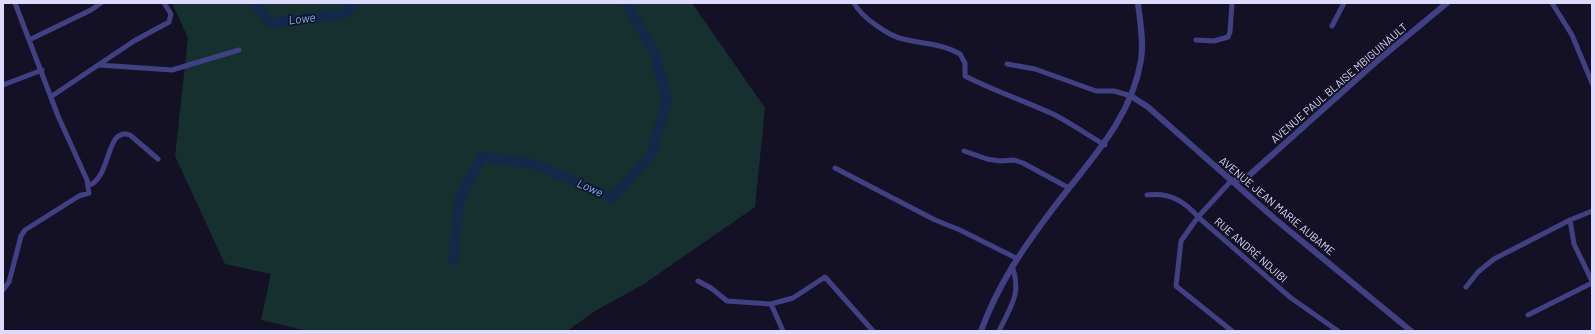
<svg xmlns="http://www.w3.org/2000/svg" width="1595" height="334" font-family="Barlow,sans-serif">
  <style>
    .green { fill: #15302e }
    .lines { fill: none; stroke-linecap: round; stroke-linejoin: round }
    .river { stroke: #122949; stroke-width: 10 }
    .minor { stroke: #414082; stroke-width: 5 }
    .tertiary { stroke: #414082; stroke-width: 6 }
    .labels { text-anchor: middle; stroke-width: 3.5; stroke-linejoin: round; paint-order: stroke }
    .street-label { font-size: 11px; fill: #dddafc; stroke: #141126 }
    .water-label { font-size: 12px; font-style: italic; fill: #6fbbf4; stroke: #141126 }
  </style>
  <rect width="100%" height="100%" fill="#141126"/>
  <path class="green" d="M172 3H692L765 108 755 207 644 284 595 311 567 331H308L261 320 271 274 225 264 175 156 188 38Z"/>
  <g class="lines">
    <path class="river" d="M254 3 271 23 346 13 354 3
      M453 260 460 197 482 157 534 164 612 198 651 155 667 100 655 54 626 3"/>
    <path class="minor" d="M854 3C861 17 889 36 903 39 923 44 943 44 960 54L965 63V76C994 91 1025 101 1055 115 1072 124 1088 135 1105 145
      M1552 3 1572 35 1592 83
      M1332 26 1344 3
      M29 40 91 10 101 3
      M1196 40 1214 41 1228 37 1230 32 1232 3
      M1007 64 1035 69 1096 91H1114L1131 96
      M99 65 172 70 239 50
      M3 85 42 70
      M52 96 134 41 169 22 171 14 164 3
      M964 151 987 159 1000 161 1014 160 1023 163 1069 188
      M835 168 935 220 960 230 1016 258
      M1231 181 1198 217 1181 241 1176 286 1232 331
      M88 186C112 178 105 126 130 135L158 159
      M1147 195C1168 192 1185 201 1198 217L1291 298 1338 331
      M1570 220 1574 244 1592 281
      M698 281 711 288 727 301 771 304 793 298 825 277 873 331
      M1466 287 1478 272 1494 259 1570 220 1592 211
      M3 290 9 282 21 236 25 230 79 196 89 193 87 180 58 116 15 3
      M771 304 783 331
      M1528 315 1592 283
      M999 331C1011 306 1022 293 1012 266"/>
    <path class="tertiary" d="M1131 96 1148 107 1275 219 1411 331
      M1232 181 1245 179 1377 61 1447 3
      M981 331C997 287 1021 251 1049 214 1085 165 1131 122 1141 60 1144 41 1140 22 1138 3"/>
  </g>
  <g class="labels">
    <g class="street-label">
      <text transform="translate(1339 83) rotate(-41)" y="4">AVENUE PAUL BLAISE MBIGUINAULT</text>
      <text transform="translate(1277 206) rotate(40)" y="4">AVENUE JEAN MARIE AUBAME</text>
      <text transform="translate(1251 250) rotate(41)" y="4">RUE ANDRÉ NDJIBI</text>
    </g>
    <g class="water-label">
      <text transform="translate(302 19) rotate(-7)" y="4">Lowe</text>
      <text transform="translate(590 188) rotate(24)" y="4">Lowe</text>
    </g>
  </g>
  <rect width="1595" height="334" fill="none" stroke="#dddafc" stroke-width="8"/>
</svg>
